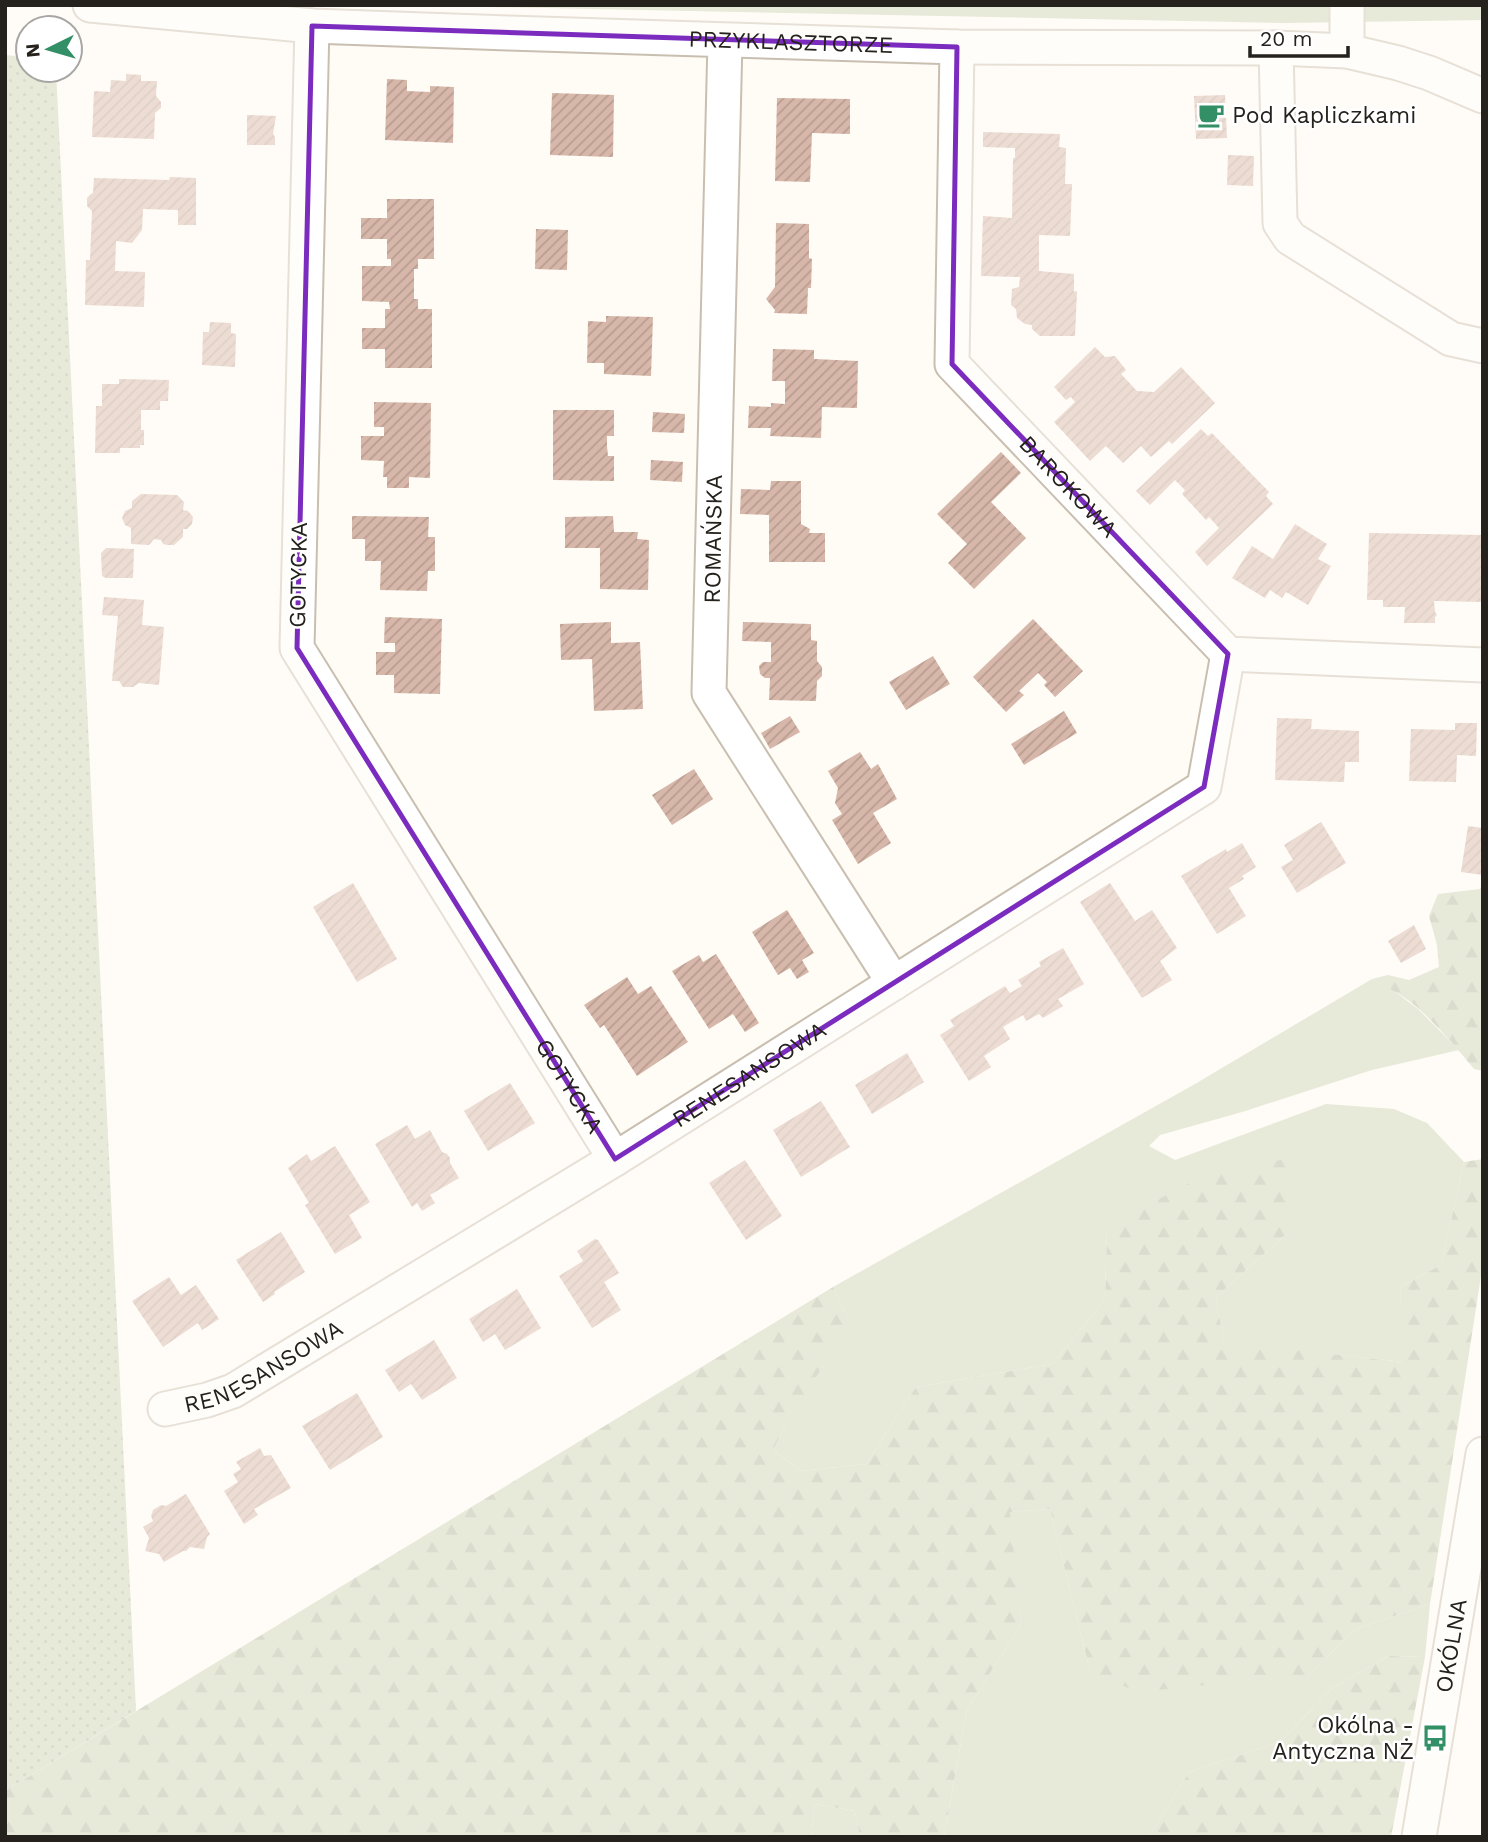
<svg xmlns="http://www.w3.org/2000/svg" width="1488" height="1842" font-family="'Work Sans',sans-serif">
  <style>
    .green { fill: #cbd3b7 }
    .forest { fill: url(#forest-firs) }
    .garden { fill: url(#garden-dots) }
    .building { fill: url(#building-hatch) }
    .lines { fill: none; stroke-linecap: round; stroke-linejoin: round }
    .minor-casing { stroke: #c9bfb1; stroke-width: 37 }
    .minor { stroke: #fff; stroke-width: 33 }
    .marked { fill: none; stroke: #7b2cbf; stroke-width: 5; stroke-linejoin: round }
    .labels { text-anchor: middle; stroke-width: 5; stroke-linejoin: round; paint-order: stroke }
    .street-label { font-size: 23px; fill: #25211c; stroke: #fff }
    .poi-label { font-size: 23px; fill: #25211c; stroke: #fff; text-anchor: start }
  </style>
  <defs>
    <pattern id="forest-firs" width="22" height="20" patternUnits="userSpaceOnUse" patternTransform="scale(1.75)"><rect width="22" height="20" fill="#cbd3b7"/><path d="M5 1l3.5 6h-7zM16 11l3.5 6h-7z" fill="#aeb59d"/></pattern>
    <pattern id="garden-dots" width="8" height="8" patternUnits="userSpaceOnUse" patternTransform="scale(1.75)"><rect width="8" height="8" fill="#cbd3b7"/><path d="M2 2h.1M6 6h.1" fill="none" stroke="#aeb59d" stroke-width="1.8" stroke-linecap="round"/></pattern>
    <pattern id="building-hatch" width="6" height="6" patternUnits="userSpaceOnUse" patternTransform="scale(1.75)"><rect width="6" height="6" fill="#d7b7a9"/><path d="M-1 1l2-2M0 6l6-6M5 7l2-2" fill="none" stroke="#b89d91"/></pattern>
  </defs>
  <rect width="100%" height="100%" fill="#fffbf5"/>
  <path class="green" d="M391 5H1483V20L1285 23Z
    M1372 979 1391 989 1417 1008 1459 1050 1372 1070 1242 1112 1160 1135 1149 1146 1175 1160 1326 1104 1394 1109 1427 1123 1464 1162 1441 1265 1400 1287 1404 1362 1224 1343 1216 1297 1284 1236 1107 1227 1105 1300 1052 1364 916 1387 866 1464 801 1471 773 1450 786 1424 847 1317 833 1287 1195 1084Z
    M1050 1509 1090 1671 1308 1675 1356 1629 1430 1604 1425 1657 1389 1656 1332 1688 1280 1742 1189 1772 1149 1837H944L967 1709 1021 1625 1009 1512Z
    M815 1804 855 1811 860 1837H811Z"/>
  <path class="forest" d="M1483 882V1071L1474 1069C1457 1048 1438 1026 1418 1008 1405 996 1388 988 1372 979L1388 975 1409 980 1439 967 1437 945 1429 916 1438 894 1480 889Z
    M1290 1158 1284 1236 1216 1297 1224 1342 1403 1362 1400 1287 1441 1265 1464 1162 1483 1159V1263L1430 1604 1356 1629 1308 1675 1137 1692 1090 1671 1050 1509 1010 1512 1021 1625 967 1709 944 1837H860L855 1811 815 1804 811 1837H5V1791L833 1287 847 1317 830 1355 786 1424 773 1450 801 1471 866 1464 916 1387 1052 1364 1105 1300 1107 1227 1200 1177Z
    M1389 1656 1425 1657 1391 1837H1149L1189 1772 1280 1742 1332 1688Z"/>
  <path class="garden" d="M5 55 28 57V70H56L136 1711 5 1791Z"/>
  <path class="building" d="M126 74 141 75V81H157L156 96 161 102V108L155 113 154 139 92 137 94 91 110 92 111 80 126 81Z
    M387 79 407 80V91L430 92V86L454 87 453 143 385 140Z
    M552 93 614 95 613 157 550 155Z
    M1225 95 1227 138 1196 139 1194 96Z
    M777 98 850 99V134L812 133 810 182 775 181Z
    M247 115 276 116 273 134 275 137V145H247Z
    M983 132 1060 134 1059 147 1066 148 1065 184H1072L1070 236 1039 235V271L1074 274V292L1077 291 1075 336H1040L1032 329V325L1025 324 1017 318 1016 309 1011 305 1012 289 1019 287 1020 277 981 276 983 216 1012 218 1013 158H1015V148L983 147Z
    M1228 155 1254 156 1253 186 1227 185Z
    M170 177 196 178V225H178V210L143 209 142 230 132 243 116 241 115 271 145 272 144 307 85 305 86 260H90L92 211 87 206V198L91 194 93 193 94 178 169 180Z
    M387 199H434V259H418V269H414V299H418V309H432V368H385V349H362V328H385V309H390L389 302 362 301V266H391V259H387V239H361V218H387Z
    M776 223 809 224V258L812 259 811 288H808L807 314 774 313 775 310 766 299 775 287Z
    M536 229 568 230 567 270 535 269Z
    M606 316 653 317 651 376 604 374V363H587L588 321 606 322Z
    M210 322 231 323V333L236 334 235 367 202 365 203 332H209Z
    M1095 347 1105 357 1115 356 1126 370 1121 374 1137 391 1154 392 1181 367 1215 403 1172 444 1169 441 1151 457 1141 446 1123 463 1106 446 1090 461 1054 422 1075 402 1071 397 1066 400 1054 387Z
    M773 349 814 350V359L858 361 857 408 822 407 821 438 770 436 771 428H748L749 406 771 407V403L785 404V381H772Z
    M119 379 169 380 168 401H160V410H141V430H144V445H140V448H120V453H95L96 406H102V384H119Z
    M374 402 431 403 430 478 409 477V488H387V477H383L384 461 361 460V436H384V427H374Z
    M553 410H614V436H607V446L608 456H614V481L553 480Z
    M653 412 685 414 684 433 652 432Z
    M1201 429 1208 436 1212 433 1241 463 1269 492 1266 496 1273 504 1207 566 1195 552 1219 528 1209 517 1206 520 1182 494 1185 490 1175 480 1150 505 1136 491Z
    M1001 452 1021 473 991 502 1026 538 974 589 948 563 967 544 937 514Z
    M651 460 683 462 682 482 650 480Z
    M771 481H801V524L810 529 809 533H825V562H769V515L740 514 741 489 770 490Z
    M141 494 177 495 184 502 183 510 188 511 193 517 192 524 187 529H183V537L174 545H167L163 544 161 540 154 539 149 545 131 544V528L125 525 122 518 125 511 132 508V501Z
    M352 516 429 517 428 537H435V571H428L427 591 380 590 381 561H365V539H352Z
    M613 516 614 532H638L637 539 649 540 648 590 600 589V548H565V517Z
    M1295 524 1327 544 1318 559 1331 566 1308 605 1286 592 1282 598 1270 590 1265 598 1232 578 1252 546 1273 559Z
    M1369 533 1483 535V602L1434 601 1435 612 1437 615 1435 617V623H1404L1405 607H1383V600H1367Z
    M106 548 134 549 133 578H106L102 576 101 553Z
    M104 597 144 600 142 625 164 627 159 685 139 683 133 687H123L119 681H112L118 616 102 615Z
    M385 617 442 619 440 694 394 693V675H376V652H395V643H384Z
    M1033 619 1083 671 1055 697 1044 685 1047 682 1038 673 1019 691 1024 695 1006 712 973 677Z
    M611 622V643L640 642 643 709 594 711 592 659 561 660 560 624Z
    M743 622 811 624V640L817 641V661L822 667V676L817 681 816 701 769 700 770 678H765L760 674 759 666 763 662H771V642L742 641Z
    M933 656 950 684 906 710 889 682Z
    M1064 711 1077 733 1024 765 1011 744Z
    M790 716 800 732 770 749 761 733Z
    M1277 718 1312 719 1311 729 1359 731V762H1345L1344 782 1275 780Z
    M1455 723H1477L1476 756 1457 755 1456 782 1409 781 1411 729 1455 730Z
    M860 752 871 769 878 764 897 799 873 813 891 843 858 864 832 820 842 814 835 803 838 788 828 771Z
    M694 769 713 799 672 825 652 795Z
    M1321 822 1346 863 1297 893 1281 867 1293 860 1284 845Z
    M1468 826 1483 828V875L1461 872Z
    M1242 843 1256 867 1242 876 1244 879 1229 888 1246 916 1217 934 1181 876 1226 849 1227 852Z
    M353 883 397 959 357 982 313 907Z
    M1110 883 1135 921 1152 910 1177 948 1160 961 1172 980 1142 998 1080 902Z
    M787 910 814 953 802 960 809 972 797 979 790 968 778 975 752 932Z
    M1414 925 1426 949 1401 963 1388 941Z
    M1063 948 1084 984 1058 999 1063 1006 1043 1018 1039 1014 1026 1021 1023 1015 1003 1027 1010 1039 984 1056 991 1067 969 1081 940 1035 954 1026 950 1020 1005 986 1010 993 1022 986 1018 980 1041 966 1039 962Z
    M716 954 759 1023 745 1032 733 1014 709 1029 672 971 699 955 703 962Z
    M627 977 638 994 651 986 688 1042 637 1076 604 1025 600 1028 584 1005Z
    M907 1053 924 1082 872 1114 855 1085Z
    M510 1083 535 1123 488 1151 464 1111Z
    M821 1101 850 1147 801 1177 773 1130Z
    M407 1125 415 1139 430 1130 442 1152 447 1154 450 1158V1163L459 1178 430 1195 435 1203 422 1211 417 1203 412 1207 375 1144Z
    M335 1146 370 1202 349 1215 362 1238 335 1254 305 1205 309 1203 288 1168 307 1154 311 1161Z
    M745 1160 782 1216 746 1240 709 1183Z
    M281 1232 305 1272 274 1292 275 1294 263 1302 236 1260Z
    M595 1239 598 1240 619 1273 604 1282 621 1310 592 1328 559 1276 583 1261 577 1251Z
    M169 1277 181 1295 196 1285 219 1319 202 1330 198 1323 163 1347 132 1301Z
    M517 1289 541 1328 505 1350 495 1334 483 1342 469 1319Z
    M434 1340 457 1378 422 1400 411 1384 399 1392 385 1370Z
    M357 1393 383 1437 330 1470 302 1426Z
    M260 1448 264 1456 271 1455 291 1488 254 1509 258 1515 244 1524 224 1491 238 1482 233 1474 241 1469 236 1462Z
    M186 1494 210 1534 207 1537 204 1549 190 1547 186 1551H183L164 1562 159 1554 145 1551 149 1538 143 1527 153 1521 151 1516 153 1510 161 1505 166 1506Z"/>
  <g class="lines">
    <g class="minor-casing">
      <g id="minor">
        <path id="s1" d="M90 5 312 26 508 33 957 47 1276 48 1347 51 1398 63 1429 73 1483 96"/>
        <path d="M1347 5V51"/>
        <path id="s2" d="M312 26 297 648 615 1159"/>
        <path d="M725 41 709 693 894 983"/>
        <path id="s3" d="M957 47 952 364 1228 654 1483 665"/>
        <path d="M1276 48 1280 223 1290 238 1451 339 1483 346"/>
        <path id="s4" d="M165 1409 207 1400 233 1391 615 1159 1204 787 1228 654"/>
        <path id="s5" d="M1419 1837 1483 1454"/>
      </g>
    </g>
    <use href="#minor" class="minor"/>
  </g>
  <path d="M0 0H1488V1842H0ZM312 26 957 47 952 364 1228 654 1204 787 615 1159 297 648Z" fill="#fffbf5" fill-opacity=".55" fill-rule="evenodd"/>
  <path class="marked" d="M312 26 957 47 952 364 1228 654 1204 787 615 1159 297 648Z"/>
  <defs>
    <g id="cafe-bare" transform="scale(2.1)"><path d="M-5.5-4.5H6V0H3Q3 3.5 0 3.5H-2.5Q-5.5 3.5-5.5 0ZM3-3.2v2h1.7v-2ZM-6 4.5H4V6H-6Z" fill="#338f65" stroke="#fff" stroke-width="2.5" paint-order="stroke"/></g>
    <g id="bus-bare" transform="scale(2.1)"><path d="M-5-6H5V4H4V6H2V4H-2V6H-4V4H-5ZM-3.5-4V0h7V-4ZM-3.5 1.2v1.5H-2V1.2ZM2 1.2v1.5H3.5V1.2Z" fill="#338f65" stroke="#fff" stroke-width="2.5" paint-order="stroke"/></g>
  </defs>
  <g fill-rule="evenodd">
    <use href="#cafe-bare" x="1211" y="115"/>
    <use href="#bus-bare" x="1435" y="1738"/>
  </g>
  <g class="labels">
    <g class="street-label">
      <text dy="8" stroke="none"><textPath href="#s1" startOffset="702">PRZYKLASZTORZE</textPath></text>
      <text dy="8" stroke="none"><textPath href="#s3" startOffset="486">BAROKOWA</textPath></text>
      <text transform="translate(713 539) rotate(-89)" y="8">ROMAŃSKA</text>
      <text transform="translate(298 575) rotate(-89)" y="8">GOTYCKA</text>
      <text dy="8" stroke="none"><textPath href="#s4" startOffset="676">RENESANSOWA</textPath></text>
      <text dy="8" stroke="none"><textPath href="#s2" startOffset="1138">GOTYCKA</textPath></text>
      <text dy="8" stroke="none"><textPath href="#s4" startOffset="108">RENESANSOWA</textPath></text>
      <text dy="8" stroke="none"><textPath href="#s5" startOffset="194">OKÓLNA</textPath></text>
    </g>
    <g class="poi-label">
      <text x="1232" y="123">Pod Kapliczkami</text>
      <text x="1414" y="1733" text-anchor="end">Okólna -<tspan x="1414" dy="26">Antyczna NŻ</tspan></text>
    </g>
  </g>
  <rect width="1488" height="1842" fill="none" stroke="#25211c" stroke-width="14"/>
  <g transform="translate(49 49) rotate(265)"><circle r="33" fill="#ffffff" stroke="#a8a6a4" stroke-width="2"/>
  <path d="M0-5L12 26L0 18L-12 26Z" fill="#338f65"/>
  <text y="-10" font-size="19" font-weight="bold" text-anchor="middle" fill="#25211c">N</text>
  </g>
  <path d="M1250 46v10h98v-10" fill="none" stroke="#25211c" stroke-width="3.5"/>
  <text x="1260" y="46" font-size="21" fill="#25211c" stroke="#ffffff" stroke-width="5" paint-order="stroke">20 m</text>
</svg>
